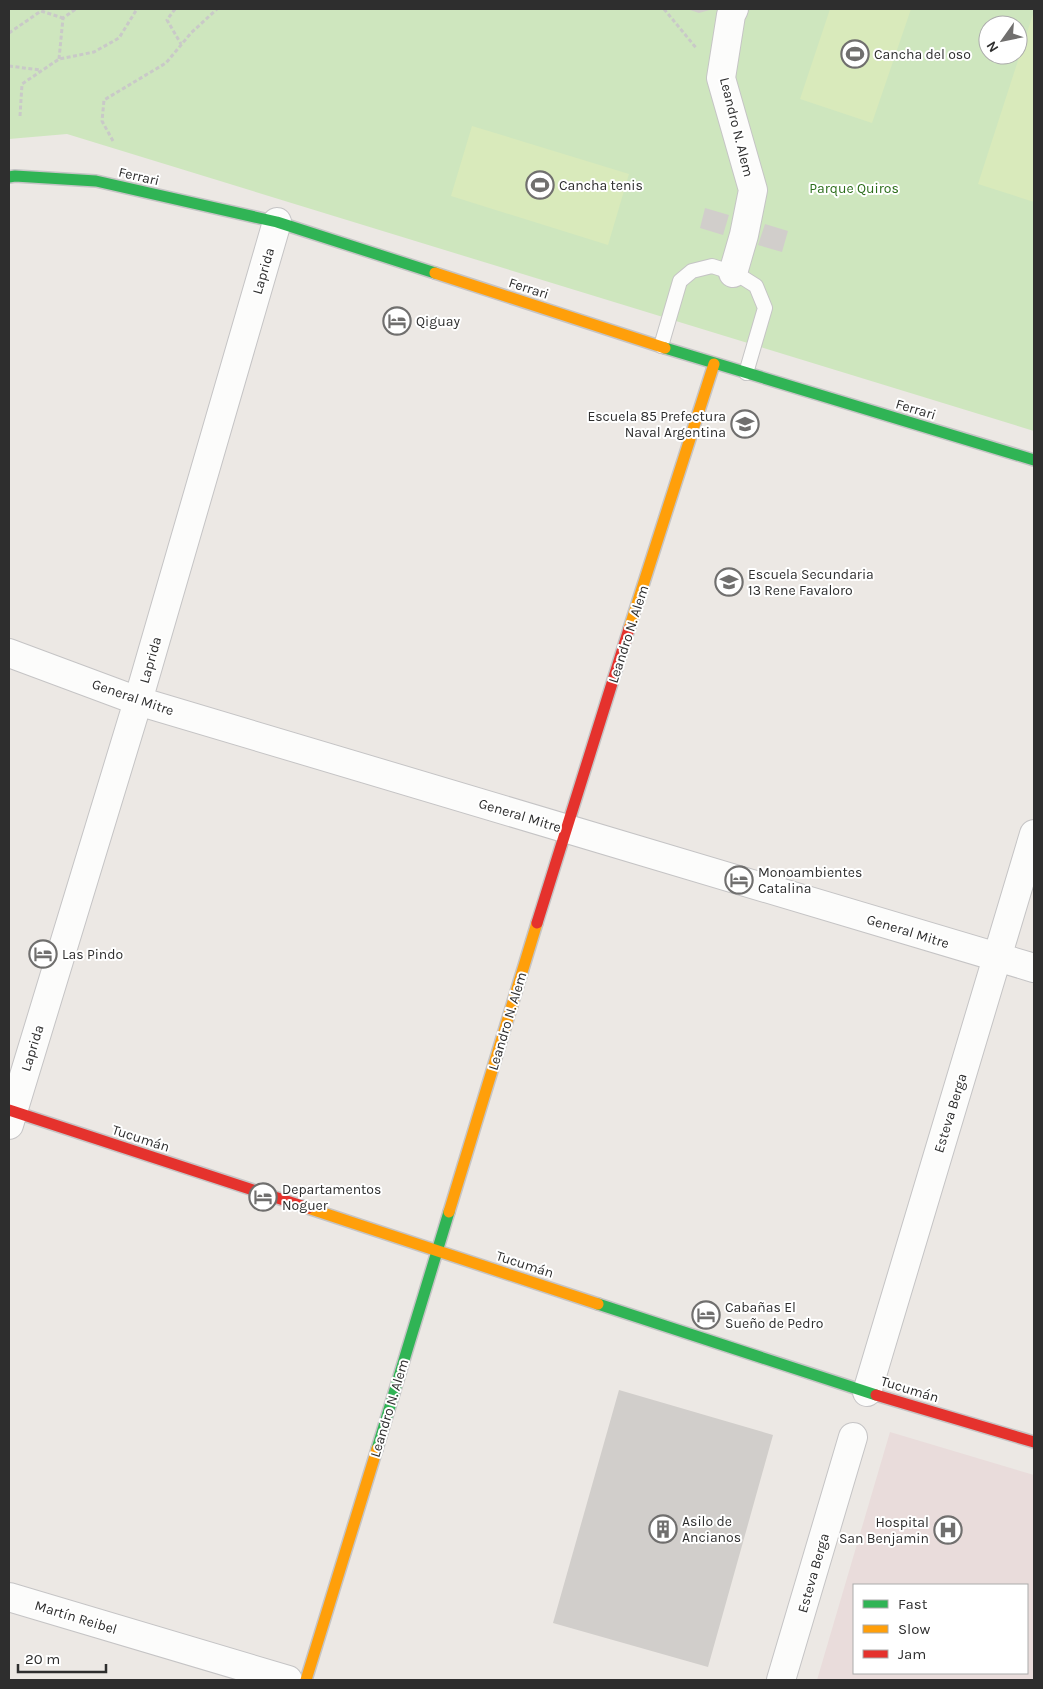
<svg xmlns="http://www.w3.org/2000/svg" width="1043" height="1689" font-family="Karla,sans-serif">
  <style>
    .medical { fill: #e9dcdb; fill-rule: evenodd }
    .park { fill: #cee6be; fill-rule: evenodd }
    .pitch { fill: #d9eabb }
    .building { fill: #d1cecb }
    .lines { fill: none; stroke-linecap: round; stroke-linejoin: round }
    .lane-casing { stroke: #c5c4c5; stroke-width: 16 }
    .street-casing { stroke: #c5c4c5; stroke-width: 30 }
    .fast-casing { stroke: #c5c4c5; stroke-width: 14 }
    .slow-casing { stroke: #c5c4c5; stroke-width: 14 }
    .jam-casing { stroke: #c5c4c5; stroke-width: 14 }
    .path { stroke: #c9c9c8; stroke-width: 3; stroke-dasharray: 4 2.5; stroke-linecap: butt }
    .lane { stroke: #fcfcfb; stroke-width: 14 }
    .street { stroke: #fcfcfb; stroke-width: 28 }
    .fast { stroke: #30b455; stroke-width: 11 }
    .slow { stroke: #ff9f0a; stroke-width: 11 }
    .jam { stroke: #e5322d; stroke-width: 11 }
    .labels { text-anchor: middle; stroke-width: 4; stroke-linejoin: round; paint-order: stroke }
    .poi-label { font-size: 14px; fill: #2e2e2e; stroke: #fff; text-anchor: start }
    .street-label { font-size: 14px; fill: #2e2e2e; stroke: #fff }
    .park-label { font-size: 14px; fill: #2c6e1b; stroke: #fff }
  </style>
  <rect width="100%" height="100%" fill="#ece8e4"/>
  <path class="medical" d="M890 1432 1034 1475V1680H817ZM854 1585H1027V1673H854Z"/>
  <path class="park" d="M9 9H1034V431L67 134 9 139ZM988 25H1018V55H988Z"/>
  <path class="pitch" d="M830 9H911L872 123 800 99Z
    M1034 11V202L978 184Z
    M472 126 629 174 608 245 451 196Z"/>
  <path class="building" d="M687 9H713L699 13Z
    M705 208 729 215 723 235 700 228Z
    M765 224 788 231 782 252 758 245Z
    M619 1390 773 1435 708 1667 553 1623Z"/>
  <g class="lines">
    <g class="lane-casing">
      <path id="lane" d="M661 346 680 281 692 271 712 266 737 274 756 286 765 308 746 373"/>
    </g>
    <g class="street-casing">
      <path id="street" d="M733 273 744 235 753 190 721 78 731 15 734 9
        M9 653 138 701 1034 968
        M9 1125 138 701 277 222
        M867 1392 1034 834
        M9 1597 288 1680
        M781 1680 853 1437"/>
    </g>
    <g class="fast-casing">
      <path id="fast" d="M9 177 15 176 96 181 277 222 435 273
        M665 348 1034 460
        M598 1304 876 1395
        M377 1449 449 1212"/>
    </g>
    <g class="slow-casing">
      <path id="slow" d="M435 273 665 348
        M629 629 714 364
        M308 1208 598 1304
        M449 1212 537 923
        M306 1680 377 1449"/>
    </g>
    <g class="jam-casing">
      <path id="jam" d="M537 923 629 629
        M9 1110 308 1208
        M876 1395 1034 1442"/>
    </g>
    <path class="path" d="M175 9 167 20 181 44
      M664 9 697 49
      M9 33 41 11 63 18
      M59 59 63 18 76 9
      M9 66 40 70
      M20 116 22 84 59 59 94 52 119 38 137 9
      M113 141 102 121 104 100 166 63 191 33 217 9"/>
    <use href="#lane" class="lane"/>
    <use href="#street" class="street"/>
    <use href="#fast" class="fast"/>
    <use href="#slow" class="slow"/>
    <use href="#jam" class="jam"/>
  </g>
  <defs>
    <g id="stadium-ring" transform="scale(1.4375)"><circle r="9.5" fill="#fff" stroke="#706f6e" stroke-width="1.5"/><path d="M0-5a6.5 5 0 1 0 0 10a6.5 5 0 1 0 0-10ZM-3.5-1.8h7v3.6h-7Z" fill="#706f6e"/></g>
    <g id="hotel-ring" transform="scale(1.4375)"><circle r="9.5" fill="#fff" stroke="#706f6e" stroke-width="1.5"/><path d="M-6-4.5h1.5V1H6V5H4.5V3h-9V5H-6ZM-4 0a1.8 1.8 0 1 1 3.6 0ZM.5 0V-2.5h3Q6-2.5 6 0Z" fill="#706f6e"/></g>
    <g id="school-ring" transform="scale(1.4375)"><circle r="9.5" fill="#fff" stroke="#706f6e" stroke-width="1.5"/><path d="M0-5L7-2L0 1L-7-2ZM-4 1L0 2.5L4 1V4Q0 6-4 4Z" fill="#706f6e"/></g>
    <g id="building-ring" transform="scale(1.4375)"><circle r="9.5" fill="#fff" stroke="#706f6e" stroke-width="1.5"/><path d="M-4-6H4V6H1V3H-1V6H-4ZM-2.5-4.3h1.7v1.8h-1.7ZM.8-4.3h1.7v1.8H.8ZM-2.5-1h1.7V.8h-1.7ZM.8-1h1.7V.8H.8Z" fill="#706f6e"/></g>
    <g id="hospital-ring" transform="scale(1.4375)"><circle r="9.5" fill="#fff" stroke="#706f6e" stroke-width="1.5"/><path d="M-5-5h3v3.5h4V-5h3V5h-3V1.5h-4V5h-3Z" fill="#706f6e"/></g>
  </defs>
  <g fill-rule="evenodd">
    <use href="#stadium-ring" x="855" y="54"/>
    <use href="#stadium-ring" x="540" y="185"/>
    <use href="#hotel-ring" x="397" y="321"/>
    <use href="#school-ring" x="745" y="424"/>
    <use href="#school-ring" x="729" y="582"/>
    <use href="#hotel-ring" x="739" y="880"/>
    <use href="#hotel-ring" x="43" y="954"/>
    <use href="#hotel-ring" x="263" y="1197"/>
    <use href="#hotel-ring" x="706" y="1315"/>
    <use href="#building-ring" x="663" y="1529"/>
    <use href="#hospital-ring" x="948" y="1530"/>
  </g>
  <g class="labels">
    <g class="poi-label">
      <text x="874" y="59">Cancha del oso</text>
      <text x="559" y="190">Cancha tenis</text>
      <text x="416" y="326">Qiguay</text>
      <text x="726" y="421" text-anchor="end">Escuela 85 Prefectura<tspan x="726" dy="16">Naval Argentina</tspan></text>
      <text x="748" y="579">Escuela Secundaria<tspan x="748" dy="16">13 Rene Favaloro</tspan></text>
      <text x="758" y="877">Monoambientes<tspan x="758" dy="16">Catalina</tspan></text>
      <text x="62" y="959">Las Pindo</text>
      <text x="282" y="1194">Departamentos<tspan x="282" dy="16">Noguer</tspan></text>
      <text x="725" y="1312">Cabañas El<tspan x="725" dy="16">Sueño de Pedro</tspan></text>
      <text x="682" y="1526">Asilo de<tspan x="682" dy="16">Ancianos</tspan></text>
      <text x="929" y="1527" text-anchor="end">Hospital<tspan x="929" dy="16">San Benjamin</tspan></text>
    </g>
    <g class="street-label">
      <text transform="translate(737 127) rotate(76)" y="5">Leandro N. Alem</text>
      <text transform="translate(139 176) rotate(13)" y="5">Ferrari</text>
      <text transform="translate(263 271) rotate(-74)" y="5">Laprida</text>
      <text transform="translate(529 288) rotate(18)" y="5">Ferrari</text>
      <text transform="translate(916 409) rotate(17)" y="5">Ferrari</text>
      <text transform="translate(628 634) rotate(-72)" y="5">Leandro N. Alem</text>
      <text transform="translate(150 660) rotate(-74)" y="5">Laprida</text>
      <text transform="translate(133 697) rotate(19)" y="5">General Mitre</text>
      <text transform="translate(520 815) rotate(17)" y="5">General Mitre</text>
      <text transform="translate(908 931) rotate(17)" y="5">General Mitre</text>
      <text transform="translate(507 1021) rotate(-73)" y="5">Leandro N. Alem</text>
      <text transform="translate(32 1048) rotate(-73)" y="5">Laprida</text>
      <text transform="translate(950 1113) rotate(-73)" y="5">Esteva Berga</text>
      <text transform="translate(141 1138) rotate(18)" y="5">Tucumán</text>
      <text transform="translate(525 1264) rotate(18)" y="5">Tucumán</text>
      <text transform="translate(910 1389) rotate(17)" y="5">Tucumán</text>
      <text transform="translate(389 1408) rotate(-73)" y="5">Leandro N. Alem</text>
      <text transform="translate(813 1573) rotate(-74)" y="5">Esteva Berga</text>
      <text transform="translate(76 1617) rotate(17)" y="5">Martín Reibel</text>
    </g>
    <g class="park-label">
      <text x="854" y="193">Parque Quiros</text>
    </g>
  </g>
  <rect width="1043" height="1689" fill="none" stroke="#2e2e2e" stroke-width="20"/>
  <rect x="853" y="1584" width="175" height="90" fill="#ffffff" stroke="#ababab"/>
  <rect x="863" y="1600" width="25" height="8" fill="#30b455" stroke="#ababab"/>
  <text x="898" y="1609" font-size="15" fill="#2e2e2e">Fast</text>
  <rect x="863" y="1625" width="25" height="8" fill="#ff9f0a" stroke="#ababab"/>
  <text x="898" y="1634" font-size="15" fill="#2e2e2e">Slow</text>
  <rect x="863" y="1650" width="25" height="8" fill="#e5322d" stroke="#ababab"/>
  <text x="898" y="1659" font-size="15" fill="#2e2e2e">Jam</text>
  <g transform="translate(1003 40) rotate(237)"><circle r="24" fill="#ffffff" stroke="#ababab"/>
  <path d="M0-4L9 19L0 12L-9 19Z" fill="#706f6e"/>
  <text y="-8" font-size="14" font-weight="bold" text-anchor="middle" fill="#2e2e2e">N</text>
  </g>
  <path d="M18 1664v8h88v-8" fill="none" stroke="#2e2e2e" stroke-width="2.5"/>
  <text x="25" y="1664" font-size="15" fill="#2e2e2e" stroke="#ffffff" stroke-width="4" paint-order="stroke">20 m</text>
</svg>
